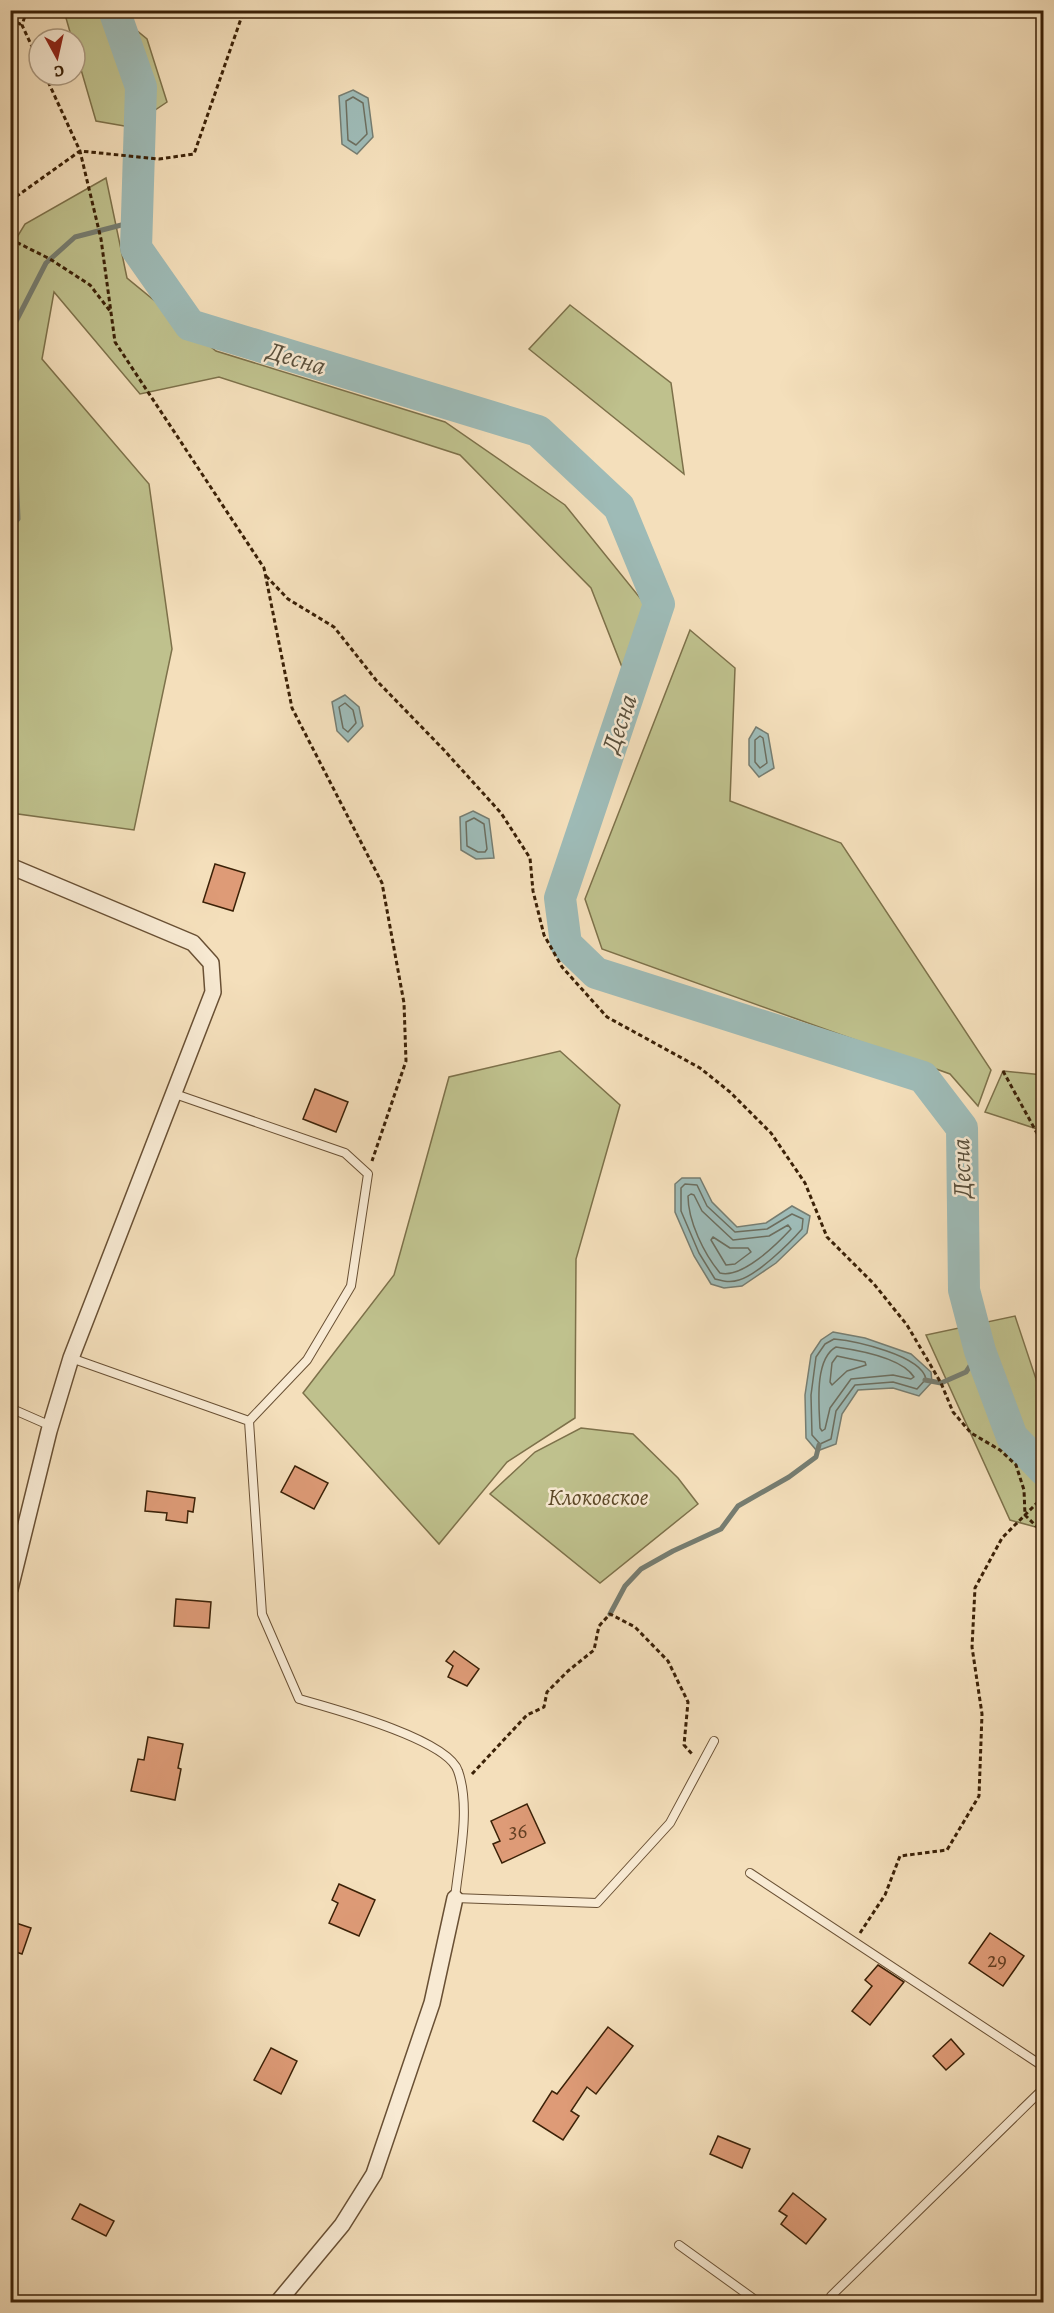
<svg xmlns="http://www.w3.org/2000/svg" width="1054" height="2313" font-family="Alegreya,serif">
  <style>
    .green { fill: #bfc18d; stroke: #7d714a; stroke-width: 1.5 }
    .water { fill: #9ebbb7; stroke: #767d71; stroke-width: 1.5 }
    .lines { fill: none; stroke-linecap: round; stroke-linejoin: round }
    .shore { stroke: #6c6e5f; stroke-width: 1.5 }
    .stream { stroke: #767d71; stroke-width: 5 }
    .river { stroke: #9ebbb7; stroke-width: 32 }
    .building { fill: #de9b77; stroke: #3b2107; stroke-width: 1.5 }
    .service-casing { stroke: #695034; stroke-width: 10 }
    .minor-casing { stroke: #695034; stroke-width: 18 }
    .path { stroke: #3b2107; stroke-width: 3; stroke-dasharray: 4.5 3; stroke-linecap: butt }
    .service { stroke: #f8ead3; stroke-width: 8 }
    .minor { stroke: #f8ead3; stroke-width: 15 }
    .labels { text-anchor: middle; stroke-width: 5; stroke-linejoin: round; paint-order: stroke }
    .number-label { font-size: 21px; fill: #644023 }
    .park-label { font-size: 24px; font-style: italic; fill: #5c4928; stroke: #f8ead3 }
    .water-label { font-size: 26px; font-style: italic; fill: #594f3c; stroke: #f8ead3 }
  </style>
  <rect width="100%" height="100%" fill="#f4dfbb"/>
  <filter id="stains"><feTurbulence type="fractalNoise" baseFrequency=".00333" numOctaves="4"/><feColorMatrix values="0 0 0 0 .2 0 0 0 0 .09 0 0 0 0 .02 0 0 0 .5 -.17"/></filter>
  <radialGradient id="worn" r=".72"><stop offset=".6" stop-color="#630" stop-opacity="0"/><stop offset="1" stop-color="#630" stop-opacity=".3"/></radialGradient>
  <path class="green" d="M64 11H113L147 39 167 102 130 127 96 121 75 49V39H72Z
    M106 178 127 278 216 351 445 422 565 505 649 609 622 667 591 588 460 455 219 377 140 394 54 292 42 359 149 484 172 649 134 830 11 813V247L25 224Z
    M570 305 671 383 684 474 529 349Z
    M690 630 735 668 730 801 841 843 991 1070 978 1106 950 1074 602 949 585 899Z
    M560 1051 620 1105 576 1259 575 1418 507 1462 439 1544 303 1393 394 1275 449 1077Z
    M1003 1071 1043 1075V1131L985 1112Z
    M1015 1316 1043 1400V1529L1010 1520 926 1335Z
    M581 1428 633 1434 678 1478 698 1504 600 1583 490 1494 535 1452Z"/>
  <path class="water" d="M353 90 368 98 373 137 357 154 342 144 339 96Z
    M345 695 359 707 363 726 348 742 337 731 332 702Z
    M756 727 768 734 774 768 759 777 749 765V739Z
    M473 811 489 819 494 858 476 859 461 850 460 817Z
    M682 1178H700L712 1202 737 1227 766 1223 792 1206 810 1216 807 1233 776 1263 742 1286 724 1288 711 1284 694 1256 675 1212V1184Z
    M833 1332 865 1338 911 1354 931 1372 932 1382 919 1396 893 1388 858 1390 842 1414 836 1444 817 1451 806 1438 805 1395 811 1355 821 1340Z"/>
  <g class="lines">
    <path class="shore" d="M353 97 363 103 367 134 356 145 348 140 346 101Z
      M345 703 353 710 356 723 348 732 343 728 339 707Z
      M760 736 763 738 767 763 760 768 755 762V740Z
      M474 818 484 824 487 849 485 852H478L467 846 466 822Z
      M685 1184 697 1185 707 1206 735 1232 767 1229 792 1214 803 1219 802 1229C789 1244 757 1275 739 1280 730 1283 723 1281 715 1279L699 1253 681 1211V1188Z
      M691 1194 694 1195 702 1211 733 1240 769 1236 788 1225 791 1229C777 1244 742 1279 720 1273 704 1254 688 1221 688 1196Z
      M713 1237 730 1248H748L751 1252 735 1264 726 1265 711 1240Z
      M834 1339C855 1341 921 1355 926 1379L917 1389 893 1382 855 1385 836 1411 831 1439 820 1444 812 1435 811 1395 816 1357 825 1344Z
      M836 1347C857 1350 902 1358 914 1377L911 1379 893 1375 851 1379 830 1408 825 1429 822 1431 820 1428C819 1406 814 1359 836 1347Z
      M837 1356 865 1362 866 1365 847 1371 832 1385 830 1382 832 1363Z"/>
    <path class="stream" d="M10 529 18 519 11 331 46 263 75 237 137 221
      M925 1380 941 1383 966 1372 980 1351
      M610 1614 625 1586 641 1569 673 1551 721 1529 738 1506 789 1477 816 1457 819 1445"/>
    <path class="river" d="M114 10 141 87 136 248 190 325 538 431 619 507 659 604 560 898 566 944 596 973 923 1077 962 1128 964 1290 980 1351 1012 1437 1044 1470"/>
  </g>
  <path class="building" d="M215 864 245 873 233 911 203 902Z
    M315 1089 348 1102 336 1132 303 1119Z
    M295 1466 328 1483 314 1509 281 1492Z
    M147 1491 195 1498 193 1512 188 1511 187 1523 166 1520 167 1513 145 1511Z
    M176 1599 211 1602 209 1628 174 1626Z
    M454 1651 479 1669 467 1686 448 1677 453 1666 446 1661Z
    M148 1737 183 1744 178 1768 181 1769 175 1800 131 1791 138 1759 144 1760Z
    M527 1804 545 1843 502 1863 493 1844 500 1841 491 1821Z
    M339 1884 375 1900 359 1936 329 1923 338 1903 332 1900Z
    M10 1921 31 1928 22 1954 10 1950Z
    M990 1933 1024 1956 1003 1986 969 1963Z
    M878 1965 904 1982 870 2025 852 2011 872 1986 865 1980Z
    M608 2027 633 2046 596 2094 587 2087 571 2111 579 2116 563 2140 533 2121 552 2091 557 2094Z
    M951 2039 964 2054 946 2070 933 2056Z
    M271 2048 297 2061 281 2094 254 2080Z
    M718 2136 750 2149 742 2168 710 2154Z
    M793 2193 826 2219 806 2244 781 2224 787 2216 779 2211Z
    M80 2204 114 2221 106 2236 72 2219Z"/>
  <g class="lines">
    <g class="service-casing">
      <path id="service" d="M175 1094 345 1153 368 1174 351 1286 307 1360 249 1421 262 1614 299 1699C331 1708 448 1739 458 1771 471 1808 459 1859 455 1898L597 1903 670 1823 714 1741
        M71 1358 249 1421
        M10 1408 51 1426
        M750 1873 1044 2067
        M679 2245 758 2302
        M830 2302 831 2296 1044 2088"/>
    </g>
    <g class="minor-casing">
      <path id="minor" d="M10 866 193 943 211 963 213 992 71 1358 49 1431 10 1589
        M278 2302 342 2225 374 2174 432 2003 455 1898"/>
    </g>
    <path class="path" d="M27 10 22 25 39 62
      M10 19 22 25
      M45 75 80 151 101 239 115 342 264 568 292 708 382 883 404 1003 406 1061 372 1161
      M10 201 80 151 159 159 194 154 244 10
      M10 239 50 259 90 285 110 311
      M266 576 288 599 334 627 376 680 443 749 501 813 530 858 533 891 544 935 562 967 607 1017 700 1068 730 1092 771 1133 805 1183 827 1237 874 1284 907 1325 941 1383 953 1412 971 1433 1000 1450 1016 1465 1024 1490 1025 1515 1044 1534
      M1003 1071 1044 1146
      M472 1774 527 1715 544 1707 547 1692 568 1671 594 1650 599 1626 610 1614 635 1627 668 1661 688 1702 684 1745 692 1754
      M860 1933 885 1895 900 1856 947 1850 979 1796 982 1714 972 1647 975 1588 1002 1538 1044 1496"/>
    <use href="#service" class="service"/>
    <use href="#minor" class="minor"/>
  </g>
  <g class="labels">
    <g class="number-label">
      <text x="518" y="1838">36</text>
      <text x="997" y="1967">29</text>
    </g>
    <g class="park-label">
      <text x="598" y="1505">Клоковское</text>
    </g>
    <g class="water-label">
      <text transform="translate(297 358) rotate(17)" y="9">Десна</text>
      <text transform="translate(619 723) rotate(-71)" y="9">Десна</text>
      <text transform="translate(961 1168) rotate(-92)" y="9">Десна</text>
    </g>
  </g>
  <rect width="1054" height="2313" fill="none" stroke="#f4dfbb" stroke-width="36"/>
  <rect x="12" y="12" width="1030" height="2289" fill="none" stroke="#3b2107" stroke-width="3"/>
  <rect x="18" y="18" width="1018" height="2277" fill="none" stroke="#3b2107" stroke-width="1.5"/>
  <g transform="translate(57 57) rotate(172)"><circle r="28" fill="#f8ead3" stroke="#ac9a81" stroke-width="1.5"/>
  <path d="M0-4.5L10 22L0 15L-10 22Z" fill="#8f2418"/>
  <text y="-9" font-size="16" font-weight="bold" text-anchor="middle" fill="#3b2107">С</text>
  </g>
  <rect width="100%" height="100%" filter="url(#stains)"/>
  <rect width="100%" height="100%" fill="url(#worn)"/>
</svg>
